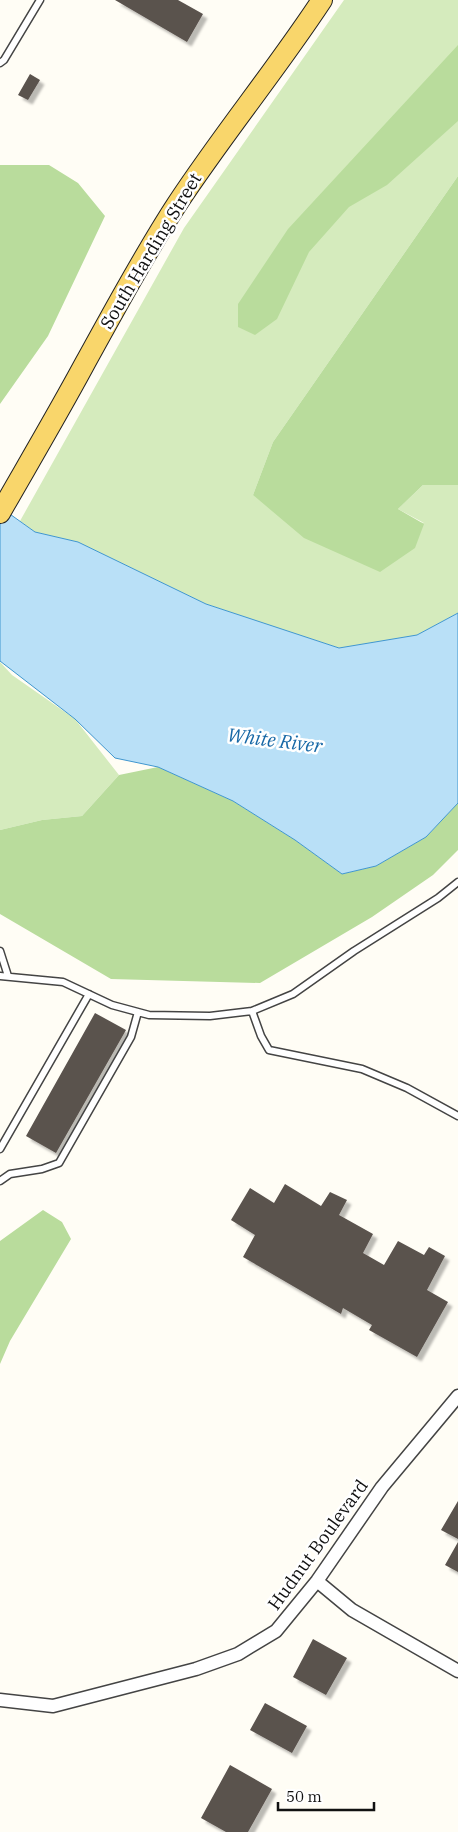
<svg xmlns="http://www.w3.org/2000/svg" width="458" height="1832" font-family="'IBM Plex Serif',serif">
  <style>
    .green { fill: #d5ebbd }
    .forest { fill: #b9dc9c }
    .water { fill: #b9e0f7; stroke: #3f96cf }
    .building { fill: #5a524d; filter: url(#shadow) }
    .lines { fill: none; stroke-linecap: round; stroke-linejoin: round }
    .service-casing { stroke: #444; stroke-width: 9 }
    .minor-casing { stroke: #444; stroke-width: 15 }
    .primary-casing { stroke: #222; stroke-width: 22 }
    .service { stroke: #fff; stroke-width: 6 }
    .minor { stroke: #fff; stroke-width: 12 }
    .primary { stroke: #f9d66b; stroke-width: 20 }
    .labels { text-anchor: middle; stroke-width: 5; stroke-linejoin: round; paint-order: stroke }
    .street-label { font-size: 18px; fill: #111; stroke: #fff }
    .water-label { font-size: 19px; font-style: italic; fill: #1768a6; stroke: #fff }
  </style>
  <defs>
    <filter id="shadow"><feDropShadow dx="4.5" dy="4.5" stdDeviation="1" flood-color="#0004"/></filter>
  </defs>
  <rect width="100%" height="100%" fill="#fffdf5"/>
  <path class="green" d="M344 0H458V176L273 442 253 495 424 523 398 509 423 485H458V613L417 635 339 648 206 604 78 542 35 532 20 521 184 228Z
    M0 662 12 675 75 719 119 775 82 816 42 820 0 830Z"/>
  <path class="forest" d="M458 45V121L387 185 349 207 309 252 277 319 255 335 238 327V304L288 229Z
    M0 165H49L78 183 105 216 48 336 0 404Z
    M458 176V485H423L398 509 424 524 415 548 380 572 304 538 253 495 273 442Z
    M158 767 233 801 295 840 342 874 376 866 426 837 458 803V850L433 875 372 917 260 983 111 979 0 914V830L42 820 82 816 119 775Z
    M43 1210 62 1222 71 1239 10 1341 0 1364V1241Z"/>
  <path class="water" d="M0 507 35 532 78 542 206 604 339 648 417 635 458 613V803L426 837 376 866 342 874 295 840 233 801 158 767 115 758 75 719 0 661Z"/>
  <path class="building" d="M115 0H178L203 14 187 42Z
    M30 74 40 80 28 100 18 95Z
    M95 1013 126 1030 56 1153 26 1136Z
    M285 1184 321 1206 330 1192 347 1200 339 1215 373 1234 363 1253 384 1265 398 1241 424 1255 429 1247 445 1256 427 1290 448 1302 417 1357 369 1330 372 1325 343 1308 341 1314 243 1257 255 1235 231 1220 250 1188 274 1203Z
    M458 1501V1539L441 1530Z
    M458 1542V1572L445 1565Z
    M313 1639 347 1658 326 1695 293 1677Z
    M265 1703 307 1726 292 1753 250 1730Z
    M230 1765 272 1789 248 1832H226L201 1818Z"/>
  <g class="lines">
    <g class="service-casing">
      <path id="service" d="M0 63 4 60 40 0
        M0 951 8 976
        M0 976 63 982 112 1005 149 1015 210 1016 252 1011 261 1036 269 1050 362 1069 407 1088 458 1116
        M252 1011 293 994 354 951 438 898 458 882
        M0 1149 89 994
        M0 1181 10 1174 42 1169 59 1163 131 1037 138 1012"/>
    </g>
    <g class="minor-casing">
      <path id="minor" d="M317 1581 352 1610 458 1671
        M0 1700 53 1706 196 1669 238 1654 276 1631 317 1581 382 1487 458 1396"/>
    </g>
    <g class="primary-casing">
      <path id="primary" d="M0 513C28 464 57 415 84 365 114 311 143 256 177 204 223 134 276 70 322 0"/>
    </g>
    <use href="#service" class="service"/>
    <use href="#minor" class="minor"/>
    <use href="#primary" class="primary"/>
  </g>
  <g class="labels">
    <g class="street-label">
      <text transform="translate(151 251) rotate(-59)" y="6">South Harding Street</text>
      <text transform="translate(318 1545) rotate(-54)" y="6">Hudnut Boulevard</text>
    </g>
    <g class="water-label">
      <text transform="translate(275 740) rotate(7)" y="7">White River</text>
    </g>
  </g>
  <path d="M278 1802v8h96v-8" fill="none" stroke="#111111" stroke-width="2.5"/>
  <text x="286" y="1802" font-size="15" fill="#111111" stroke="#ffffff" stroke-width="4" paint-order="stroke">50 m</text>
</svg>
